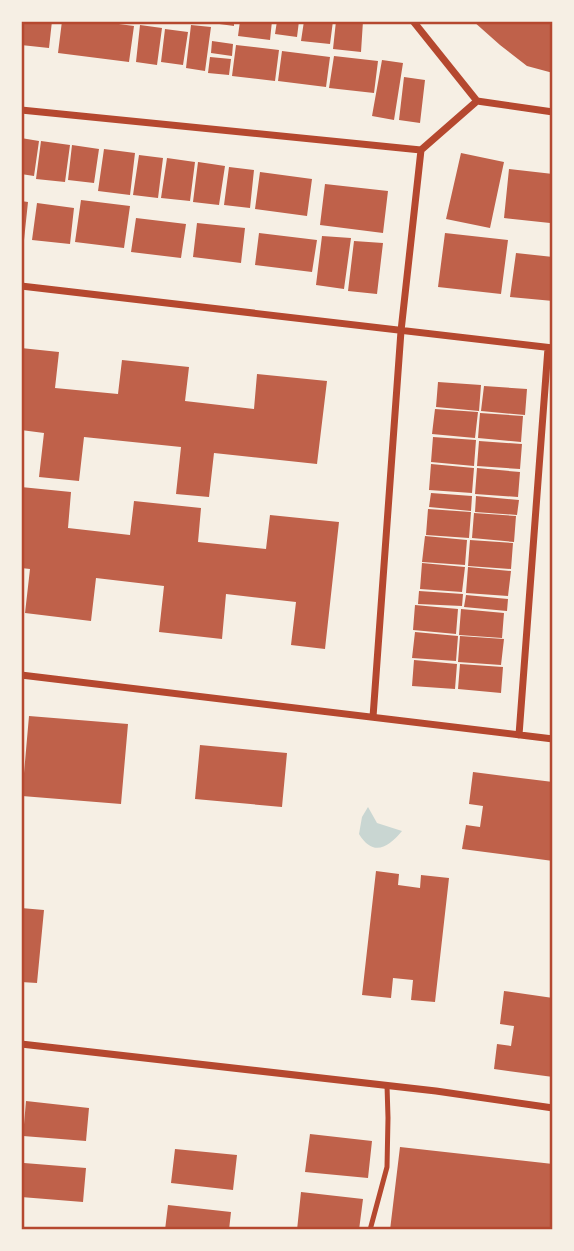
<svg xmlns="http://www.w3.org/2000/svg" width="574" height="1251" font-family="'Roboto Condensed',sans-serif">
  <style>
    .water { fill: #c9d6d2 }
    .building { fill: #bf614a }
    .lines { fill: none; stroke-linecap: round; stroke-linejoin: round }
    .service { stroke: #b5482f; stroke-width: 5 }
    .minor { stroke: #b5482f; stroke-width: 7 }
    .neatline { fill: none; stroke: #b5482f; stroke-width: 2.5 }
  </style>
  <rect width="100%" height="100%" fill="#f6efe4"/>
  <path class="water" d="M368 807 377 823 402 831C388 848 373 857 359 834L362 817Z"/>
  <path class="building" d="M21 21H52L49 48 21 45Z
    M62 21H96L134 26 129 62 58 53Z
    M212 21H234V26L212 23Z
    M240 21H272L270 40 238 36Z
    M277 21H299L297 37 275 34Z
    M304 21H333L330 44 301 41Z
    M336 21H363L361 52 333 49Z
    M473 21H553V73L527 66 500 45Z
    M140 25 162 28 157 65 136 62Z
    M191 25 211 27 205 71 186 68Z
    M165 29 188 32 183 65 161 62Z
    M212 41 233 44 232 56 211 53Z
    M236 45 279 50 275 81 232 76Z
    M282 51 330 57 326 87 278 81Z
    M334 56 378 61 374 93 329 88Z
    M210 57 231 59 229 75 208 73Z
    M382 60 403 63 394 120 372 116Z
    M404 77 425 80 420 123 399 120Z
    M21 138 39 141 34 176 21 174Z
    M41 141 70 145 65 182 36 179Z
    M72 145 99 149 94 183 68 180Z
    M104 149 135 153 130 195 98 191Z
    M461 153 504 162 490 228 446 219Z
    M139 155 163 158 158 198 133 195Z
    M167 158 195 162 190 201 161 198Z
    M198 162 225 166 219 205 193 202Z
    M229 167 254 170 250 208 224 205Z
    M509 169 553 174V197L550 223 504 218Z
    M260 172 312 179 307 216 255 209Z
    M325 184 388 191 383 233 320 225Z
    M81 200 130 206 124 248 75 242Z
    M21 201 28 202 24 240H21Z
    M37 203 74 208 70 244 32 240Z
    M136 218 186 224 181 258 131 252Z
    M197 223 245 228 241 263 193 257Z
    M259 233 317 240 312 272 255 265Z
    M445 233 508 240 501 294 438 287Z
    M322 236 351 238 344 289 316 285Z
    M354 241 383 243 377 294 348 291Z
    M516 253 553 257V301L510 297Z
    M21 348 59 352 55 388 118 394 122 360 189 367 185 401 254 409 257 374 327 381 317 464 214 453 209 497 176 494 181 447 84 437 79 481 39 477 44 433 21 430Z
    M438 382 481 385 479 411 436 407Z
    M484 386 527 389 525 415 481 411Z
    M435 409 478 412 475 438 432 434Z
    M480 413 523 416 521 442 478 438Z
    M433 437 476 440 474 466 431 462Z
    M479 441 522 444 520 469 477 466Z
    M431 464 474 468 472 493 429 490Z
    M477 468 520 472 518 497 475 494Z
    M21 487 71 492 68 528 130 535 134 501 201 508 198 542 266 549 270 515 339 522 325 649 291 645 296 602 226 594 222 639 159 632 164 586 96 578 91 621 25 613 30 569 21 568Z
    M431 493 472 496 471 511 429 507Z
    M476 496 519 500 517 515 475 512Z
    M428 509 471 512 469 538 426 535Z
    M474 513 516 516 514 542 472 538Z
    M425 536 467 540 465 565 422 562Z
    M470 540 513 543 511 569 468 566Z
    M422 563 465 567 462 592 420 589Z
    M468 567 511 571 508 596 466 593Z
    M419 591 463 594 462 606 418 604Z
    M466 595 508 599 507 611 464 607Z
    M415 605 458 609 456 634 413 630Z
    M461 609 504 613 502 638 459 635Z
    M415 632 458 636 456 661 412 658Z
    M460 636 504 639 501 665 458 662Z
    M414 660 457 664 455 689 412 686Z
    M460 664 503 667 501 693 458 689Z
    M29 716 128 724 121 804 22 796Z
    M200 745 287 753 282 807 195 799Z
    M473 772 553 782V861L462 849 466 825 480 827 483 806 469 804Z
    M376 871 399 874 398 885 420 888 421 875 449 878 435 1002 411 1000 413 980 393 978 391 998 362 995Z
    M21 908 44 910 37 983 21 982Z
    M504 991 553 998V1077L494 1069 497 1044 511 1046 514 1026 500 1024Z
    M26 1101 89 1108 86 1141 23 1136Z
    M310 1134 372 1141 368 1178 305 1172Z
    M400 1147 553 1164V1230H390Z
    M175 1149 237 1155 233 1190 171 1183Z
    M24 1163 86 1168 83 1202 21 1197Z
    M301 1192 363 1199 359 1230H297Z
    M168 1205 231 1212 229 1230H165Z"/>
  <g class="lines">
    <path class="service" d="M370 1230 387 1167 388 1118 387 1085"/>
    <path class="minor" d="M413 21 477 101 553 112
      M21 110 421 150
      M21 286 553 348
      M21 675 553 739
      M373 717 401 331 421 150 477 101
      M519 735 548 348
      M21 1044 436 1091 553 1108"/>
  </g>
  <rect width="574" height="1251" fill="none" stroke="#f6efe4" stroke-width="46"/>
  <rect x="23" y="23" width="528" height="1205" class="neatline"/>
</svg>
